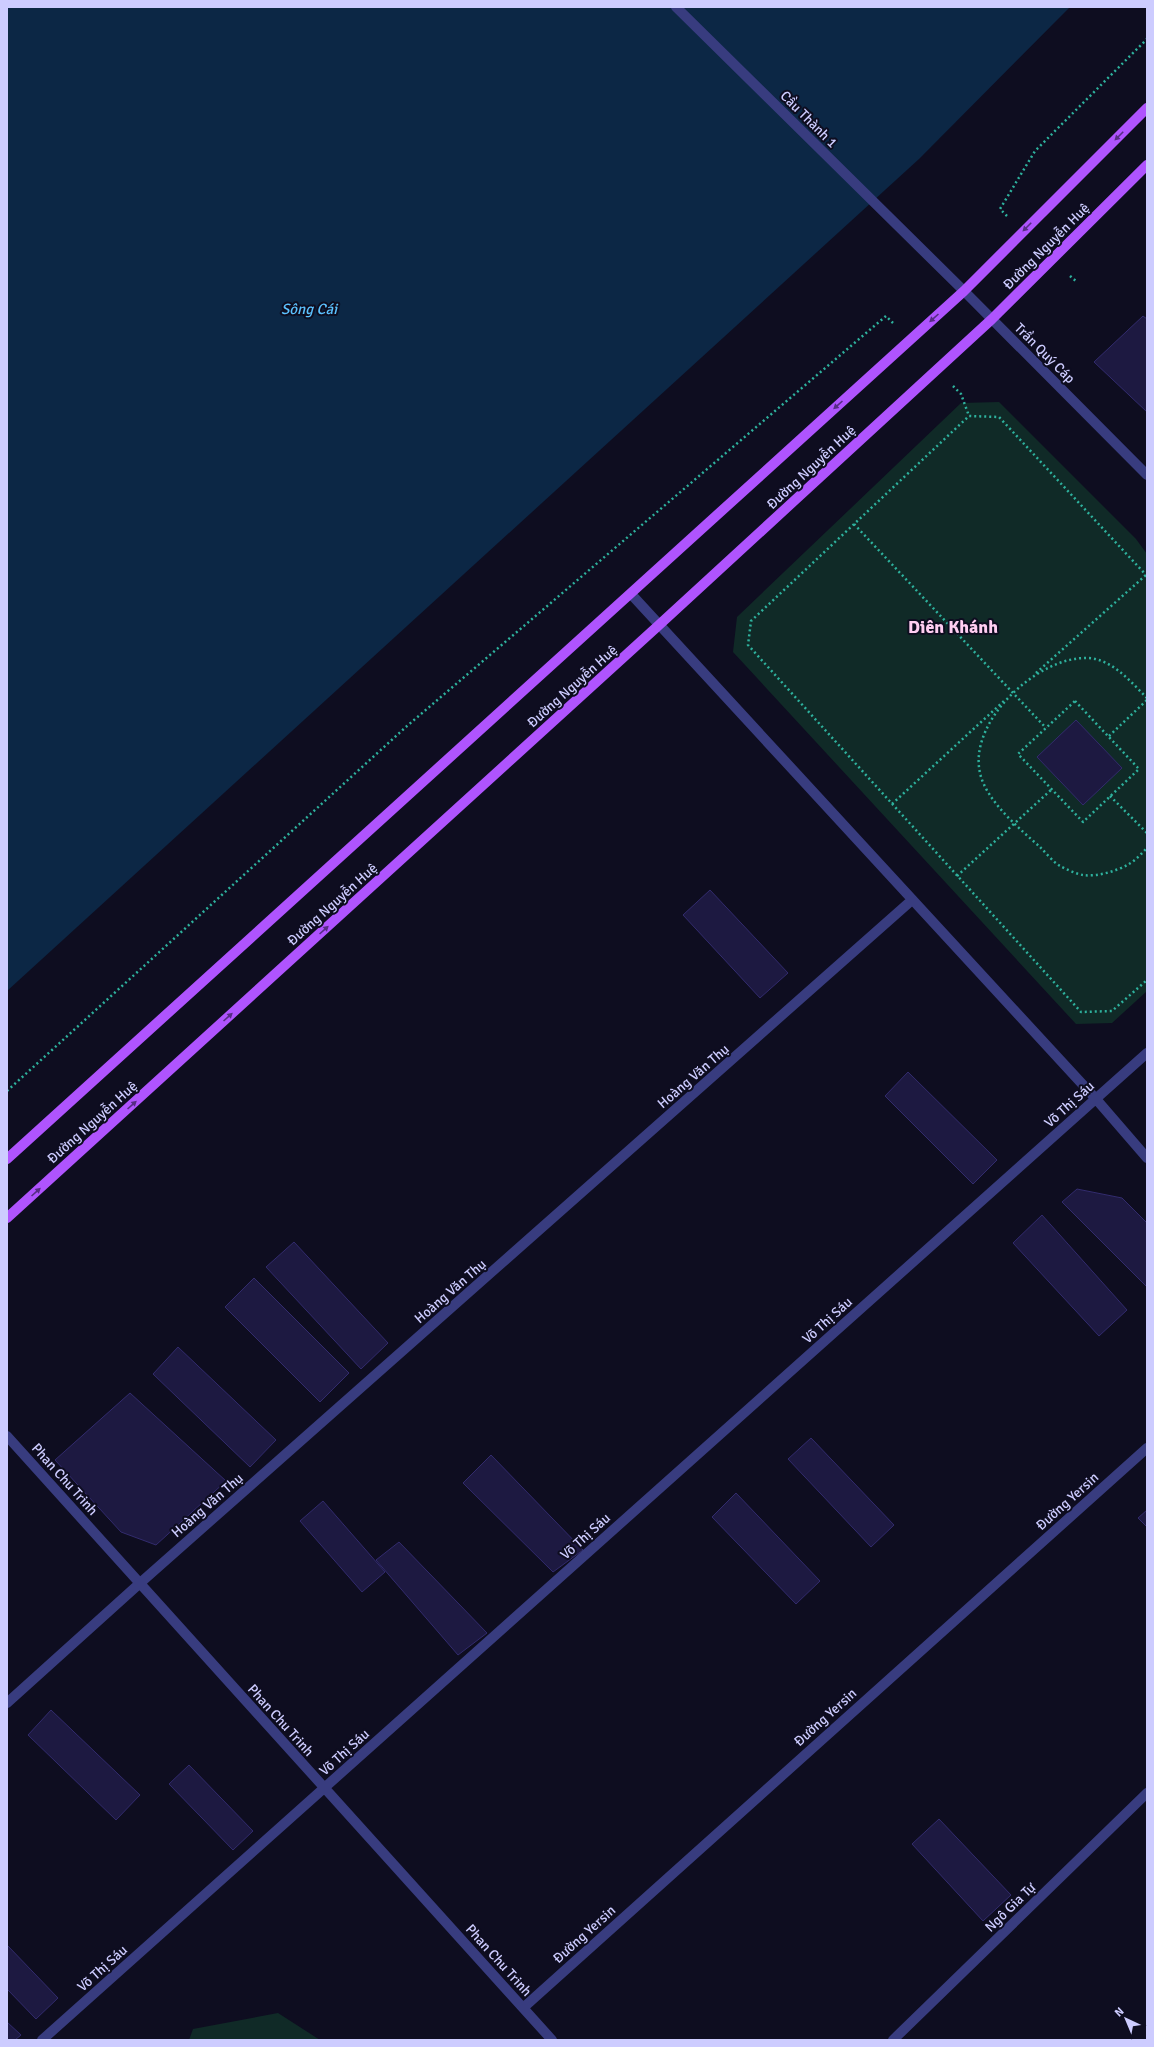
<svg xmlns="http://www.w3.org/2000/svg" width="1154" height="2047" font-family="Signika,sans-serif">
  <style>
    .green { fill: #102a27 }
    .water { fill: #0c2745 }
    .building { fill: #1d1941; stroke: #322b6d }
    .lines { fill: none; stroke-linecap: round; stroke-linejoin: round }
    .path { stroke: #2eb19d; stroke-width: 2.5; stroke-dasharray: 2 3; stroke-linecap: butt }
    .minor { stroke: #383c7f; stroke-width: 10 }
    .major { stroke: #af54fe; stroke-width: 10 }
    .oneway { fill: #562d84 }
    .labels { text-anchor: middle; stroke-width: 4; stroke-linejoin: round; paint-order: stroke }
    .street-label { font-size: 14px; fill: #cdccff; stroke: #0e0d20 }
    .water-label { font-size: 15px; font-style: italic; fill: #5bc1fe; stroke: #0e0d20 }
    .district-label { font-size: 18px; font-weight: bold; fill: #ffcef1; stroke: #0e0d20 }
  </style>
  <rect width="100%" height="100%" fill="#0e0d20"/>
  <path class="green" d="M999 402 1136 539 1147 554V991L1112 1023 1076 1024 733 652 737 617 961 403Z
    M278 2013 320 2040H189L193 2029Z"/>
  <path class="water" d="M7 7H1070L919 159 7 991Z"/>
  <path class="building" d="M1143 316 1147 319V412L1094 362Z
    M1076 720 1122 768 1083 805 1037 757Z
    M710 890 788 973 760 998 683 915Z
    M908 1072 997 1160 973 1184 885 1096Z
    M1077 1189 1122 1198 1147 1223V1287L1062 1202Z
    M1042 1215 1127 1310 1099 1336 1013 1243Z
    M294 1242 388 1343 361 1369 266 1267Z
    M254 1278 349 1373 320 1402 225 1307Z
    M178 1347 276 1440 250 1467 153 1374Z
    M130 1393 226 1481 156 1545 121 1532 55 1460Z
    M811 1438 894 1525 871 1547 788 1459Z
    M491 1455 583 1550 553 1572 463 1483Z
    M736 1493 820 1581 796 1604 712 1517Z
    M323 1501 385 1572 362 1592 300 1521Z
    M1147 1510V1527L1138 1518Z
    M399 1542 487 1633 458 1655 376 1560Z
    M51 1710 140 1795 116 1820 28 1735Z
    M189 1765 253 1831 233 1850 169 1784Z
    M939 1819 1011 1895 983 1921 912 1844Z
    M7 1945 58 1998 36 2019 7 1989Z
    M7 2022 21 2035 15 2040H7Z"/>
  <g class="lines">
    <path class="path" d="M1007 216 1000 209 1035 151 1147 39
      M1070 276 1077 282
      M953 386 961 394 969 416
      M854 524 1046 728
      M1147 576 999 417 969 416 751 621 748 645 1081 1012 1112 1011 1147 980
      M1036 673 1146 575
      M1147 698C1131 682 1112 659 1088 658 1038 656 968 721 980 773 986 801 1020 829 1040 847 1046 853 1053 862 1060 866 1066 869 1076 874 1083 875 1097 877 1117 871 1129 864 1136 860 1142 853 1147 848
      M1075 701 1139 769 1083 822 1018 754Z
      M1109 736 1147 700
      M1110 796 1147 833
      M892 804 1005 700
      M957 876 1052 789
      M7 1091 407 726 886 316 893 323"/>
    <path class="minor" d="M676 7 964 291 1147 475
      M631 594 1096 1099 1147 1158
      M7 1436 552 2040
      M7 1703 139 1584 912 900
      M523 2008 1147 1448
      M42 2040 1147 1053
      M893 2040 1147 1793"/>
    <path class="major" d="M7 1159 964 291 1147 108
      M7 1218 659 625 992 319 1147 165"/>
  </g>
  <defs><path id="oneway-solid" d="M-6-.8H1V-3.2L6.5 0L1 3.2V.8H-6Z"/></defs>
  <g class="oneway">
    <use href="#oneway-solid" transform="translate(1119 136) rotate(135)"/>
    <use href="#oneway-solid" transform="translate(1027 227) rotate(135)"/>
    <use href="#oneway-solid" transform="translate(934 318) rotate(138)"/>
    <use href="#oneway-solid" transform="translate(838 405) rotate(138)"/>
    <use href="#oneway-solid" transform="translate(324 930) rotate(-42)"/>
    <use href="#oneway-solid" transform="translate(228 1017) rotate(-42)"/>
    <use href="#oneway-solid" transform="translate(132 1105) rotate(-42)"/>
    <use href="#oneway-solid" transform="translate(36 1192) rotate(-42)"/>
  </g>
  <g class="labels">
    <g class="street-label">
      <text transform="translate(809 119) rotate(45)" y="5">Cầu Thành 1</text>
      <text transform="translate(1046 246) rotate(-45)" y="5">Đường Nguyễn Huệ</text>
      <text transform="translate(1045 353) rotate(45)" y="5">Trần Quý Cáp</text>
      <text transform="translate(811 467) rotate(-43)" y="5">Đường Nguyễn Huệ</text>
      <text transform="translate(572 686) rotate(-42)" y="5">Đường Nguyễn Huệ</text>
      <text transform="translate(332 904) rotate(-42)" y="5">Đường Nguyễn Huệ</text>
      <text transform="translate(693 1076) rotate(-41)" y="5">Hoàng Văn Thụ</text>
      <text transform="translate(1069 1104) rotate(-42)" y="5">Võ Thị Sáu</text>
      <text transform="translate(92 1122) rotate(-42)" y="5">Đường Nguyễn Huệ</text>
      <text transform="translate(450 1291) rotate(-41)" y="5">Hoàng Văn Thụ</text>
      <text transform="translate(827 1320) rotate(-42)" y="5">Võ Thị Sáu</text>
      <text transform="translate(65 1479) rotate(48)" y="5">Phan Chu Trinh</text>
      <text transform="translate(1067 1501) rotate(-42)" y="5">Đường Yersin</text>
      <text transform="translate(207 1505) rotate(-41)" y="5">Hoàng Văn Thụ</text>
      <text transform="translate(585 1536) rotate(-42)" y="5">Võ Thị Sáu</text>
      <text transform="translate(825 1717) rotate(-42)" y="5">Đường Yersin</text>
      <text transform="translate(281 1720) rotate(48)" y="5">Phan Chu Trinh</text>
      <text transform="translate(344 1752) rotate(-42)" y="5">Võ Thị Sáu</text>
      <text transform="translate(1010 1907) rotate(-44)" y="5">Ngô Gia Tự</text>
      <text transform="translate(584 1934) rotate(-42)" y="5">Đường Yersin</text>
      <text transform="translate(499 1960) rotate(48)" y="5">Phan Chu Trinh</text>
      <text transform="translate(102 1968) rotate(-42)" y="5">Võ Thị Sáu</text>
    </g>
    <g class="water-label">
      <text x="309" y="314">Sông Cái</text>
    </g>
    <g class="district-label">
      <text x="953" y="633">Diên Khánh</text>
    </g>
  </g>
  <rect width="1154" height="2047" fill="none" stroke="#cdccff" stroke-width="16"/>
  <g transform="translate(1126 2019) rotate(316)" stroke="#0e0d20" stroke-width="3" paint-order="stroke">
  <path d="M0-3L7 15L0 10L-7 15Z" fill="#cdccff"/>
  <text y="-6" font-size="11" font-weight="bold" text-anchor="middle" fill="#cdccff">N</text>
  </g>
</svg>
